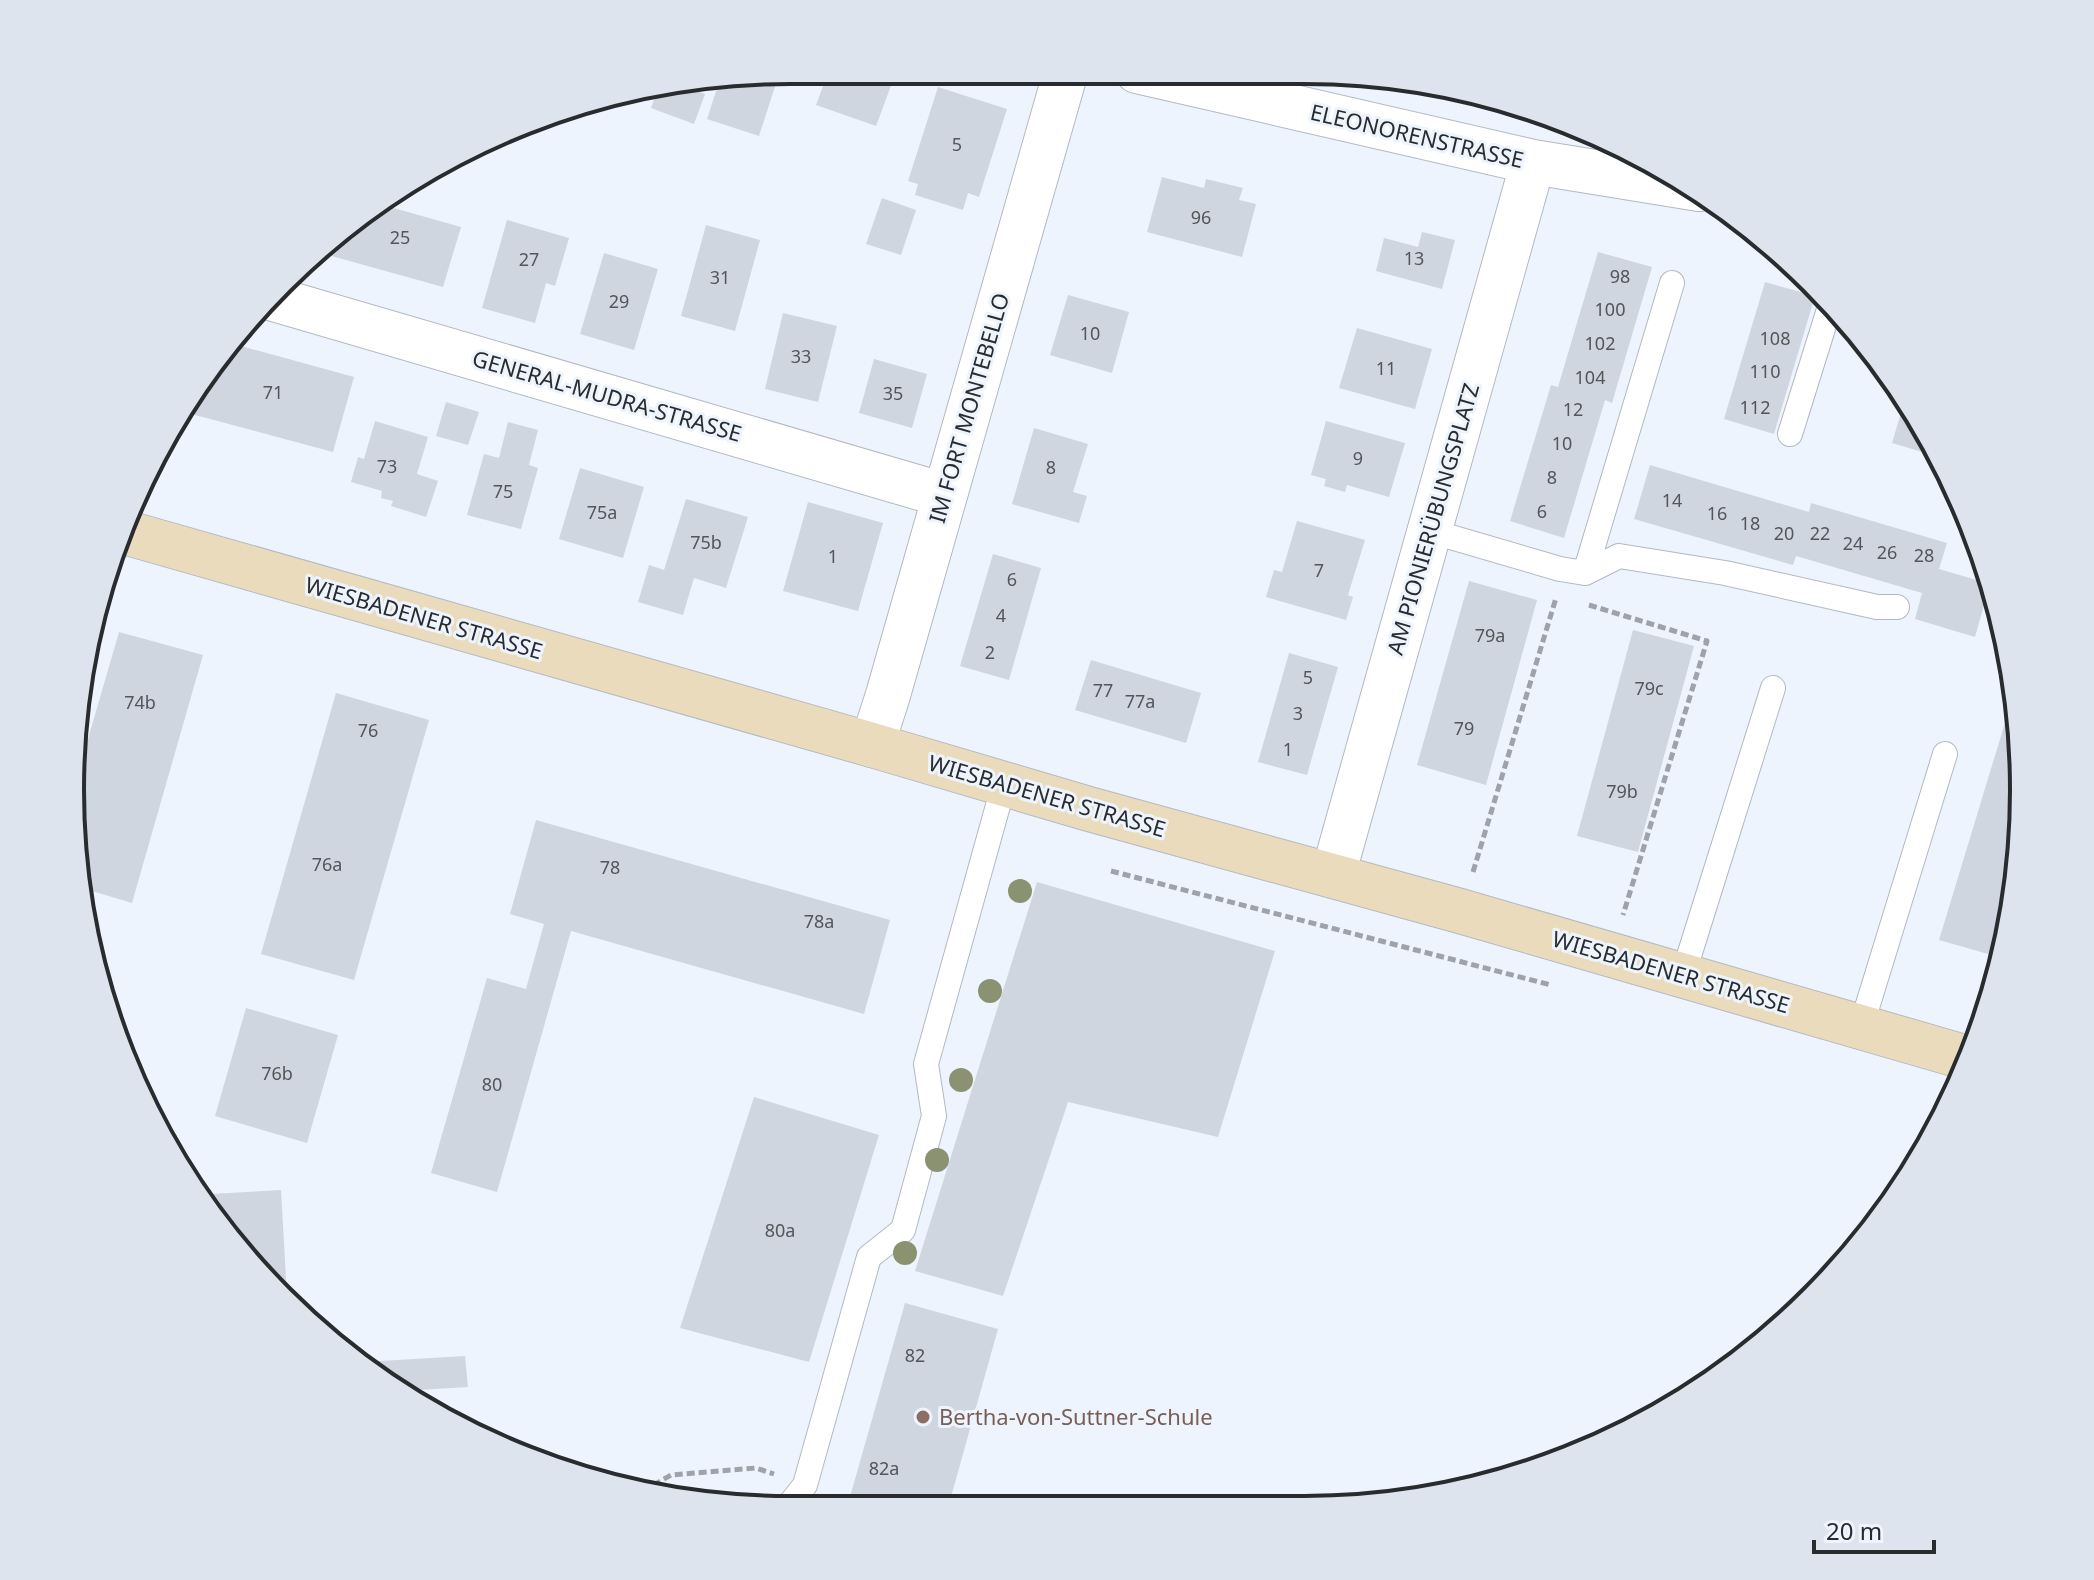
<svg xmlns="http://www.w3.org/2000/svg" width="2094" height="1580" font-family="'Noto Sans',sans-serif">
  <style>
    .building { fill: #d0d6df }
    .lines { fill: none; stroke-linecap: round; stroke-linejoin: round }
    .service-casing { stroke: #b3b9c1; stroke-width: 26 }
    .minor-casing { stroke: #b3b9c1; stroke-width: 46 }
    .secondary-casing { stroke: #b3b9c1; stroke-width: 46 }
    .path { stroke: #9ea3aa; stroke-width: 5; stroke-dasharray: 8 4; stroke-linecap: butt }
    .service { stroke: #fff; stroke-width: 24 }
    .minor { stroke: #fff; stroke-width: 44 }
    .secondary { stroke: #ebdbbd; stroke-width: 44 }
    .tree { fill: #8b9272 }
    .education-dot { fill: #8d6e63; stroke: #edf4fd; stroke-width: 3 }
    .labels { text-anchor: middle; stroke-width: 6; stroke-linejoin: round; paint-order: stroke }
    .number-label { font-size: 18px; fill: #53565b }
    .street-label { font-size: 22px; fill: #292c2f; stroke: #edf4fd }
    .education-label { font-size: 22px; fill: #785e54; stroke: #edf4fd; text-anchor: start }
    .rim { fill: none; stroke: #292c2f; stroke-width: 4 }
  </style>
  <rect width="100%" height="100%" fill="#edf4fd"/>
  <path class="building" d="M829 70H882L895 75 876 126 816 105Z
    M780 71 759 136 707 119 720 79Z
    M680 85 705 94 694 124 651 108 659 87Z
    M938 87 1007 109 979 197 968 193 963 210 915 195 918 184 908 181Z
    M1162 177 1204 188 1206 179 1243 188 1239 200 1256 204 1242 257 1147 232Z
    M882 198 916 210 901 255 866 244Z
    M383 205 461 227 443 287 328 255 330 249Z
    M507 220 569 238 555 286 546 283 535 323 482 308Z
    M706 225 760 240 735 331 681 316Z
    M1422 232 1455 240 1442 289 1376 271 1384 238 1418 247Z
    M1598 252 1652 267 1612 403 1605 400 1564 538 1510 521 1551 385 1558 387Z
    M604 253 658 269 634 350 580 334Z
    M1765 282 1815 296 1774 434 1724 419Z
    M1068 295 1129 312 1112 373 1050 355Z
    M783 313 837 326 818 402 765 389Z
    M1357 328 1432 349 1415 409 1339 388Z
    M230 343 354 377 333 452 184 412Z
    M874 359 927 374 912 428 859 413Z
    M1906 396 1920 422 1939 457 1892 443Z
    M446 402 479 412 468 445 436 436Z
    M375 421 428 437 417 474 438 481 426 517 391 506 393 501 381 498 382 491 351 482 358 457 364 459Z
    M1326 421 1405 443 1389 497 1347 485 1345 492 1324 486 1326 479 1311 475Z
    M508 422 538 430 529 465 538 468 521 529 467 515 484 454 499 458Z
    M1034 428 1088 444 1073 492 1087 496 1079 523 1012 504Z
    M1650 465 1809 512 1811 503 1947 543 1939 569 1990 584 1975 637 1915 619 1922 593 1796 556 1793 565 1634 519Z
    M580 468 644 487 623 558 559 539Z
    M686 499 748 517 726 588 694 578 683 615 638 602 649 565 664 570Z
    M808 502 883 523 858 611 783 591Z
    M1297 521 1365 540 1348 595 1353 597 1346 620 1266 597 1274 570 1282 572Z
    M993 554 1041 568 1009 680 960 666Z
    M1469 581 1537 600 1486 785 1417 765Z
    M1633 630 1694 646 1638 852 1577 836Z
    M119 632 203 655 132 903 82 888 72 837 75 784Z
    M1289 653 1338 667 1307 775 1258 762Z
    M1091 660 1201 693 1186 743 1075 710Z
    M336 693 429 720 354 980 261 954Z
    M2014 693 2024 790 2010 930 2002 958 1939 940Z
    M536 820 890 920 864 1014 571 931 497 1192 431 1173 487 978 526 989 544 924 510 914Z
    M1037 882 1275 951 1218 1137 1068 1102 1003 1296 915 1271Z
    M246 1008 338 1035 307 1143 215 1116Z
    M754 1097 879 1135 809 1362 680 1328Z
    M281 1190 287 1296V1304L281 1299 212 1216 211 1194Z
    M905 1303 998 1329 949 1504H848Z
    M465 1356 468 1387 401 1391 363 1362Z"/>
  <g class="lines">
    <g class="service-casing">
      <path id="service" d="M1790 434 1831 303
        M1430 531 1560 569 1585 573 1619 556 1725 573 1877 607H1897
        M1585 573 1672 283
        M1683 975 1773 688
        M1861 1027 1945 754
        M790 1504 805 1485 869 1257 903 1230 934 1116 926 1064 1004 784"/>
    </g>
    <g class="minor-casing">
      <path id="minor" d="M1137 71 1533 162 1699 189
        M270 298 944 495
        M872 745 888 695 1066 71
        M1333 875 1533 162"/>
    </g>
    <g class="secondary-casing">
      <path id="secondary" d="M124 532 872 745 1089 809 1460 911 1971 1059"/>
    </g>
    <path class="path" d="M1589 605 1707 641 1623 915
      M1111 871 1551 985
      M1473 872 1556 598
      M643 1491 671 1475 756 1468 774 1474"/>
    <use href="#service" class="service"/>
    <use href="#minor" class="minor"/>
    <use href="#secondary" class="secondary"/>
  </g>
  <g class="tree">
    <circle cx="1020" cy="891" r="12"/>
    <circle cx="990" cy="991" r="12"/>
    <circle cx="961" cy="1080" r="12"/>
    <circle cx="937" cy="1160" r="12"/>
    <circle cx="905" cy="1253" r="12"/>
  </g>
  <circle class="education-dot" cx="923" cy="1417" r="8"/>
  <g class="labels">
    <g class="number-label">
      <text x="957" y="151">5</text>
      <text x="1201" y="224">96</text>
      <text x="400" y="244">25</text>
      <text x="1414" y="265">13</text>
      <text x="529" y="266">27</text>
      <text x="1620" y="283">98</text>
      <text x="720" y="284">31</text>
      <text x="619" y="308">29</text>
      <text x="1610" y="316">100</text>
      <text x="1090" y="340">10</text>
      <text x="1775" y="345">108</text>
      <text x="1600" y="350">102</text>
      <text x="801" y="363">33</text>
      <text x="1386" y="375">11</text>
      <text x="1765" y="378">110</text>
      <text x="1590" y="384">104</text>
      <text x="273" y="399">71</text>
      <text x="893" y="400">35</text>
      <text x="1755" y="414">112</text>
      <text x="1573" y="416">12</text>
      <text x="1562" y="450">10</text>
      <text x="1358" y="465">9</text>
      <text x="387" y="473">73</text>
      <text x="1051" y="474">8</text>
      <text x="1552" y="484">8</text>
      <text x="503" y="498">75</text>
      <text x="1672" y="507">14</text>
      <text x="1542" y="518">6</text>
      <text x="602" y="519">75a</text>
      <text x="1717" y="520">16</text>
      <text x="1750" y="530">18</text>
      <text x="1784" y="540">20</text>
      <text x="1820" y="540">22</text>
      <text x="706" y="549">75b</text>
      <text x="1853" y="550">24</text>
      <text x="1887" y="559">26</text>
      <text x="1924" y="562">28</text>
      <text x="833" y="563">1</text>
      <text x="1319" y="577">7</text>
      <text x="1012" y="586">6</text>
      <text x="1001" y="622">4</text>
      <text x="1490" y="642">79a</text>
      <text x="990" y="659">2</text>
      <text x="1308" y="684">5</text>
      <text x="1649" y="695">79c</text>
      <text x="1103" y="697">77</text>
      <text x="1140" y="708">77a</text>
      <text x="140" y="709">74b</text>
      <text x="1298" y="720">3</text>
      <text x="1464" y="735">79</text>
      <text x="368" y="737">76</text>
      <text x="1288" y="756">1</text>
      <text x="1622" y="798">79b</text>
      <text x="327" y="871">76a</text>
      <text x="610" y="874">78</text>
      <text x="819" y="928">78a</text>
      <text x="277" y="1080">76b</text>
      <text x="492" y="1091">80</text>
      <text x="780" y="1237">80a</text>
      <text x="915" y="1362">82</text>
      <text x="884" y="1475">82a</text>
    </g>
    <g class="street-label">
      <text transform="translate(1417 136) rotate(13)" y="8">ELEONORENSTRASSE</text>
      <text transform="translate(607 396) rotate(16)" y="8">GENERAL-MUDRA-STRASSE</text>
      <text transform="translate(969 408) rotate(-74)" y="8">IM FORT MONTEBELLO</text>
      <text transform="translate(1433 519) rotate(-74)" y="8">AM PIONIERÜBUNGSPLATZ</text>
      <text transform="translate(424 618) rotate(16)" y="8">WIESBADENER STRASSE</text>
      <text transform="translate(1047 796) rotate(16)" y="8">WIESBADENER STRASSE</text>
      <text transform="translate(1671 972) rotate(16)" y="8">WIESBADENER STRASSE</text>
    </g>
    <g class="education-label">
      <text x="939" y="1425">Bertha-von-Suttner-Schule</text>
    </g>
  </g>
  <path d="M0 0H2094V1580H0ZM790 84H1304A706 706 0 0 1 2010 790V790A706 706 0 0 1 1304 1496H790A706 706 0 0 1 84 790V790A706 706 0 0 1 790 84Z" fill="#dde4ed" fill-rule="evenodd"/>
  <path class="rim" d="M790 84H1304A706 706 0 0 1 2010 790V790A706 706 0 0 1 1304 1496H790A706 706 0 0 1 84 790V790A706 706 0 0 1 790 84Z"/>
  <path d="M1814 1540v12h120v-12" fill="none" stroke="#292c2f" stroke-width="4"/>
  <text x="1826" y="1540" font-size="24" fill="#292c2f" stroke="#edf4fd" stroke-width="6" paint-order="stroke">20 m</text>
</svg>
